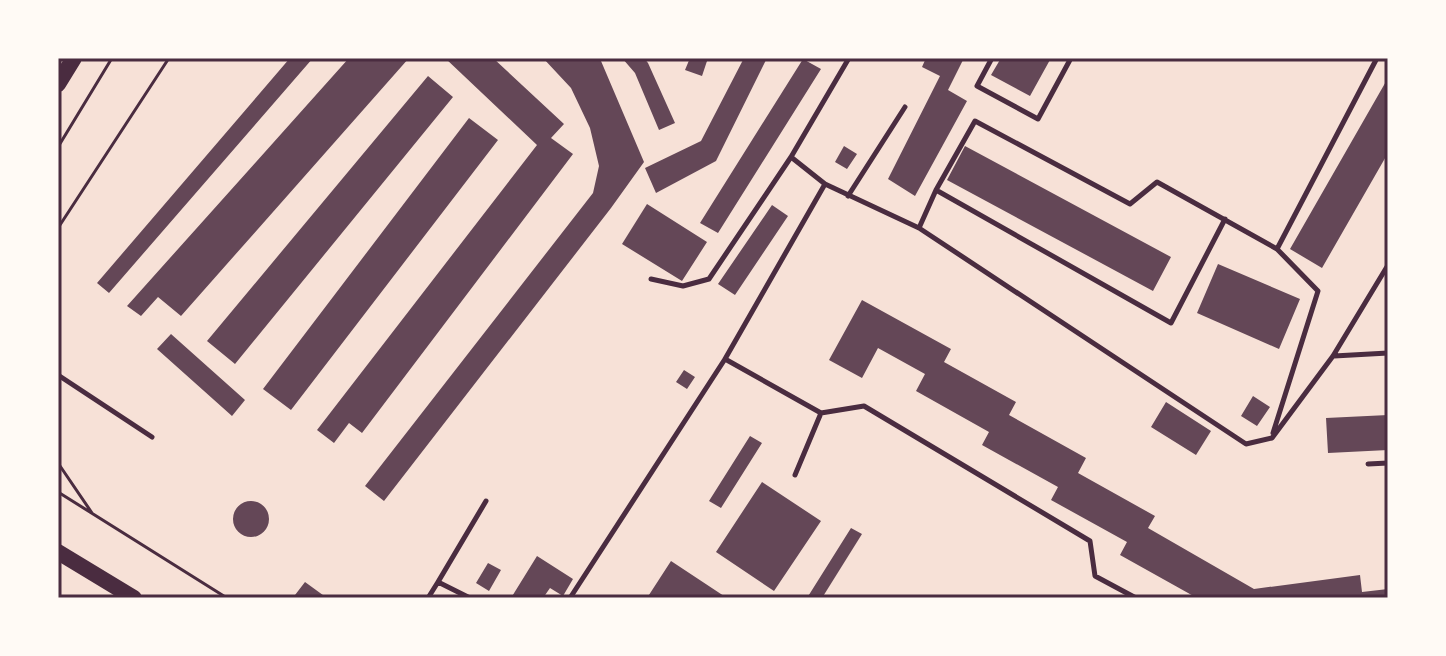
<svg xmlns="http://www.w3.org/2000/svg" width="1446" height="656" font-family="Inter,sans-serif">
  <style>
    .building { fill: #644757 }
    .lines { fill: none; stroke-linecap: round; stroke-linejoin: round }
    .path { stroke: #4a2c40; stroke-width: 3 }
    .service { stroke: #4a2c40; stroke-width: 5 }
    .secondary { stroke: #4a2c40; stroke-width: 16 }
    .primary { stroke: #4a2c40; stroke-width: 16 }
    .neatline { fill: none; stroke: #4a2c40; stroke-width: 3 }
  </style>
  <rect width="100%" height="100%" fill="#f7e1d7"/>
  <path class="building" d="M290 58H313L109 293 97 283Z
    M349 58H409L181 316 158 297 141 316 127 306Z
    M445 58H493L564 124 551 138 573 154 362 433 349 423 334 443 317 430 537 145Z
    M543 58H598L601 61 644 162 611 208 384 501 365 486 593 193 599 166 590 128 571 88Z
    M622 58H644L648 63 675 123 659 130 635 73Z
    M690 58H708L702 76 685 70Z
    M744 58H767L716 161 656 193 645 168 701 141Z
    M926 58H964L948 90 967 101 915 196 888 179 940 76 922 67Z
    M1001 58H1051L1030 96 991 75Z
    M803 59 821 69 718 233 700 223Z
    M428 76 453 97 235 364 207 341Z
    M1388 78V153L1322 268 1290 249Z
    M469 118 498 140 291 410 263 389Z
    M844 146 857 154 847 169 835 162Z
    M965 146 1171 257 1153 291 947 180Z
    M647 204 707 242 682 281 622 244Z
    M772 205 788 216 735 295 718 284Z
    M1218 264 1300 299 1279 349 1197 313Z
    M862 300 951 349 944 362 1016 402 1009 415 1086 458 1078 473 1155 516 1148 528 1254 589 1360 575 1362 592 1388 589V598H1197L1120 555 1127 542 1051 500 1058 487 982 445 989 432 916 391 925 374 878 348 862 378 829 360Z
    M171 334 245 400 232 416 157 349Z
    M684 370 695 377 687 389 676 382Z
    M1253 396 1270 407 1257 426 1241 416Z
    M1166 402 1211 431 1196 455 1151 427Z
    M1388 415V450L1328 453 1326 418Z
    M750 436 762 443 721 508 709 501Z
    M762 482 821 521 774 591 716 552Z
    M233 519a18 18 0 1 1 36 0a18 18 0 1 1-36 0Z
    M851 528 862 534 822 598H807Z
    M537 556 573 579 563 596 550 588 543 598H511Z
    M671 561 727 598H647Z
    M488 563 501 570 489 591 476 583Z
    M305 582 327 598H299L295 595Z"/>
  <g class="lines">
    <path class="path" d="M58 147 112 58
      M58 228 169 58
      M58 463 92 513
      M58 492 227 598"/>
    <path class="service" d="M849 58 791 157 825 184 919 228 1246 444 1272 438 1333 356 1388 265
      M992 58 977 86 1038 119 1071 58
      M936 190 1171 323 1225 219
      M848 196 905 107
      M919 228 936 190 975 121 1130 204 1157 182 1277 249 1318 291 1273 433
      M1277 249 1377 58
      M651 279 683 286 709 279 791 157
      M1334 356 1388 353
      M725 359 821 413 864 406 1090 541 1095 576 1136 598
      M58 375 152 437
      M1368 464 1388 463
      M795 475 821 413
      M428 598 438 582
      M470 598 438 582 486 501
      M570 598 725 359 825 184"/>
    <path class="secondary" d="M58 84 74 58"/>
    <path class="primary" d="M58 552 134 598"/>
  </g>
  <rect width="1446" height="656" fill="none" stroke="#fffaf5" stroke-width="120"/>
  <rect x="60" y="60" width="1326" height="536" class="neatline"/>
</svg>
